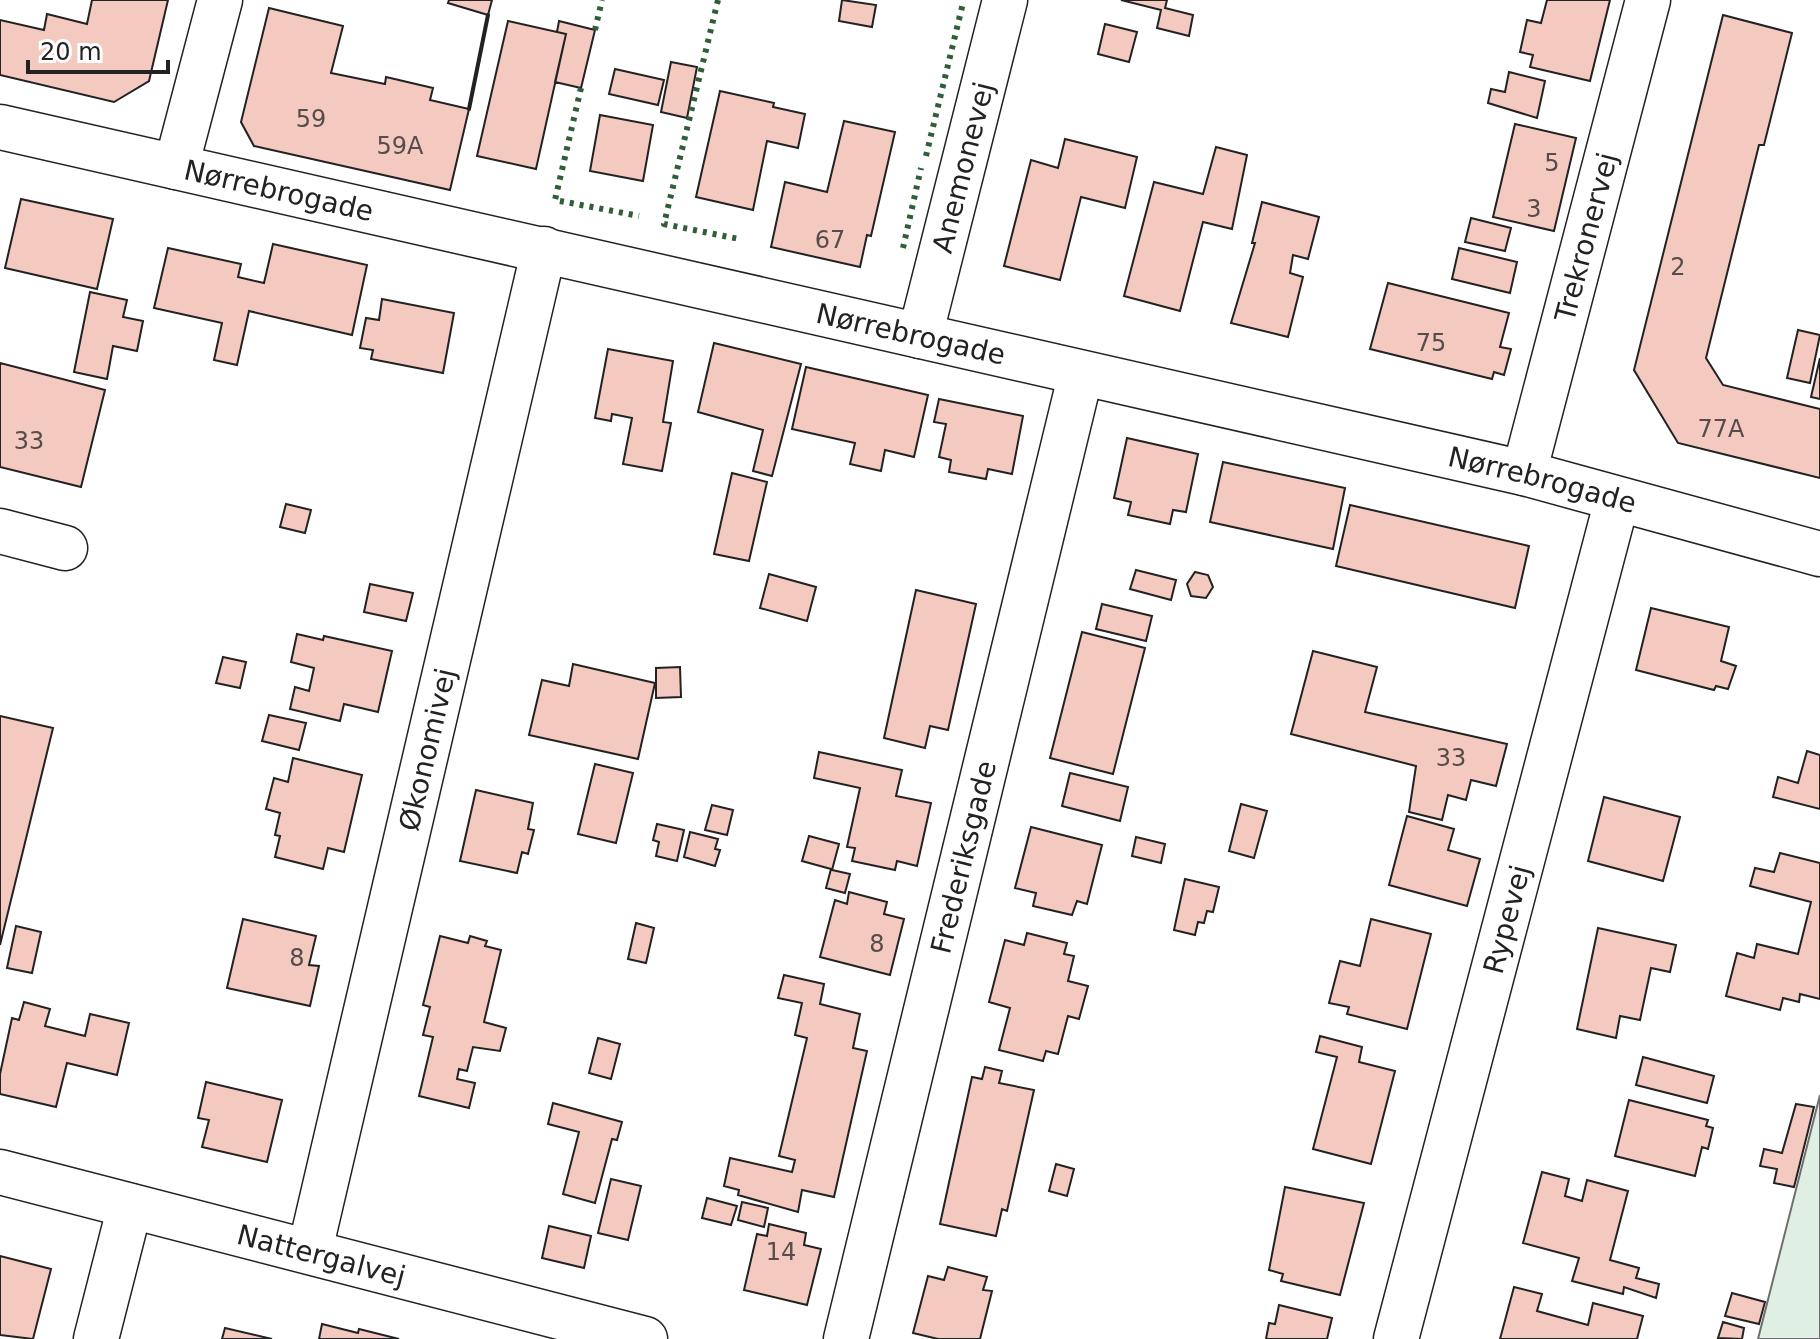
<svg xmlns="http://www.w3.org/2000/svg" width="1820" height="1339" font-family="'DejaVu Sans',sans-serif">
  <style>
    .green { fill: #e0efe3; stroke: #6f6f6f; stroke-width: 2 }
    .building { fill: #f3c9c0; stroke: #222; stroke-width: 2 }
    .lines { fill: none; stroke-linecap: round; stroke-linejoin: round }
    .minor-casing { stroke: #222; stroke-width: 47 }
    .minor { stroke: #fff; stroke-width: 44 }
    .hedge { stroke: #2f5e38; stroke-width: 6; stroke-dasharray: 4 6; stroke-linecap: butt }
    .wall { stroke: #222; stroke-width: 4 }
    .labels { text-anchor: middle; stroke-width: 6; stroke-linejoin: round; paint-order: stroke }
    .number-label { font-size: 24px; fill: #564c4a }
    .street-label { font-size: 28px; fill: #222; stroke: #fff }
  </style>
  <rect width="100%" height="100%" fill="#fff"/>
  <path class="green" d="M1820 1095V1339H1758Z"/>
  <path class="building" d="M92 0H168L149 81 114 102 0 75V20L44 30 47 14 87 24Z
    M449 0H492L488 15 448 3Z
    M842 0 876 5 872 27 839 21Z
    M1121 0H1167L1165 8 1193 15 1189 36 1157 28 1161 10Z
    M1547 0H1610L1590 81 1530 67 1533 55 1520 52 1527 20 1541 23Z
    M269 8 343 26 331 73 385 84 386 77 433 88 430 100 469 109 450 190 254 146 241 122Z
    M1723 15 1792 33 1764 145H1759L1706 358 1723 385 1820 409V478L1678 443 1634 370Z
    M508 21 566 34 536 169 477 156Z
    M559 21 595 30 581 88 555 82 566 34 557 32Z
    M1105 24 1137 32 1129 62 1098 54Z
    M671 62 697 67 687 118 661 112Z
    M615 69 664 80 658 105 609 94Z
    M1509 72 1545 81 1537 118 1488 103 1491 89 1505 92Z
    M720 91 774 103 773 107 805 114 798 148 767 141 753 210 696 197Z
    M600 115 653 125 643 181 590 171Z
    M844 121 895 132 871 236 867 235 860 267 771 247 785 182 827 192Z
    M1515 124 1576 138 1554 231 1493 217Z
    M1065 139 1137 157 1125 208 1081 197 1060 280 1004 266 1031 160 1058 168Z
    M1216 147 1247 155 1232 229 1203 222 1180 311 1124 296 1154 182 1203 194Z
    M21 199 113 219 97 289 5 268Z
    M1262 202 1319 217 1308 259 1293 255 1290 273 1303 277 1288 337 1231 323 1255 243H1252Z
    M1471 218 1511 228 1505 251 1465 242Z
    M273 244 367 265 352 335 249 311 237 365 214 360 222 323 154 308 168 248 241 264 238 277 264 283Z
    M1459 248 1517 262 1510 293 1452 279Z
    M1388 283 1509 313 1500 347 1511 349 1504 375 1494 372 1492 379 1370 349Z
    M90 292 127 300 123 317 143 321 137 351 113 346 107 379 74 372Z
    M382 299 454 313 443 373 371 359 373 350 360 348 366 318 379 320Z
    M1798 330 1820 335 1810 383 1787 378Z
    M714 343 801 364 772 476 753 471 763 430 698 412Z
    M608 349 673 361 663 422 671 423 662 471 623 464 632 418 612 414 611 421 595 418Z
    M1820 358V399L1811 397Z
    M0 363 105 390 81 487 0 467Z
    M806 367 928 395 914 457 885 450 881 471 850 464 855 443 792 429Z
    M939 399 1023 416 1012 474 988 469 986 479 949 472 951 460 939 457 946 424 934 422Z
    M1127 438 1198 454 1186 512 1173 510 1170 524 1128 515 1131 502 1114 498Z
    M1223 462 1345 488 1333 549 1210 522Z
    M732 473 767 482 749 561 714 554Z
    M286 504 311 510 305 533 280 527Z
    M1350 505 1529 546 1515 608 1336 566Z
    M1136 570 1176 580 1171 600 1130 589Z
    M1195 572 1208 575 1213 587 1206 598 1191 596 1187 584Z
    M769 574 816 587 807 621 760 608Z
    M370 584 413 593 406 621 364 612Z
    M916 590 976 604 948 730 930 726 925 748 884 738Z
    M1102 604 1152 616 1146 641 1096 629Z
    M1651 608 1729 627 1721 661 1736 666 1728 689 1716 686 1714 690 1636 670Z
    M1082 632 1145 648 1113 774 1050 758Z
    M297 634 323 640 324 636 392 651 378 712 344 704 340 721 290 709 295 687 309 691 314 668 291 662Z
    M1313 651 1377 667 1365 712 1507 744 1496 786 1471 780 1466 800 1448 795 1442 820 1409 812 1416 766 1291 734Z
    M223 657 246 662 240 688 216 683Z
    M573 664 655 683 638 759 529 735 542 680 569 686Z
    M680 667 681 697 656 698V668Z
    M269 715 306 723 299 750 262 741Z
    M0 716 53 728 0 945Z
    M1807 751 1820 755V809L1773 797 1778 777 1798 783Z
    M819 752 902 770 896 796 931 803 917 866 897 861 895 870 852 861 855 848 847 847 860 788 814 778Z
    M293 758 362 775 344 852 328 848 323 869 275 857 280 836 275 835 280 813 266 809 274 778 288 782Z
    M595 764 633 773 616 843 578 834Z
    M1070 773 1128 787 1120 821 1062 806Z
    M476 790 533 803 528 829 534 830 528 854 522 852 517 873 460 861Z
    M1604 797 1680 817 1663 881 1588 861Z
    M1241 804 1267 811 1254 858 1229 851Z
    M712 805 733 810 727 835 705 830Z
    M1407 816 1454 829 1448 850 1480 859 1467 906 1389 885Z
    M657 824 684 830 677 861 656 856 659 842 653 840Z
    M1031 827 1102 845 1087 904 1077 901 1072 915 1033 906 1036 893 1015 888Z
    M690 832 718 839 715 849 720 850 715 866 684 857Z
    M809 836 839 844 832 870 850 874 845 893 826 888 831 869 802 861Z
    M1136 837 1165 844 1161 863 1132 856Z
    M1780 853 1820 863V999L1800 994 1799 1002 1783 998 1780 1010 1726 996 1737 953 1754 958 1757 944 1798 954 1811 902 1750 886 1755 868 1774 872Z
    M1185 879 1219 887 1213 912 1207 911 1204 923 1198 922 1195 935 1174 930Z
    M849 892 887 902 884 914 904 919 890 975 820 957 835 900 847 904Z
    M243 919 316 936 309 965 319 966 310 1006 227 988Z
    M1371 919 1431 934 1407 1029 1347 1014 1349 1007 1329 1003 1340 961 1360 966Z
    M636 923 654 928 646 963 628 959Z
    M16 926 41 932 32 973 7 968Z
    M1598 928 1676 945 1670 972 1651 968 1640 1020 1620 1016 1616 1038 1577 1029Z
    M1027 933 1067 943 1064 954 1074 956 1068 981 1088 986 1079 1019 1068 1016 1058 1054 1046 1051 1043 1061 999 1050 1010 1008 989 1002 1005 940 1024 945Z
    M440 936 468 943 470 936 487 941 485 946 501 950 484 1022 506 1028 500 1051 473 1047 467 1071 459 1069 457 1079 475 1083 469 1108 419 1096 433 1037 423 1035 430 1007 423 1005Z
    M784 975 824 984 820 1004 860 1014 853 1048 867 1051 834 1197 802 1190 798 1212 738 1195 739 1190 724 1186 730 1158 792 1172 795 1160 779 1156 807 1038 795 1035 802 1003 778 998Z
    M24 1002 50 1009 45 1026 85 1036 90 1014 129 1023 117 1075 67 1063 56 1107 0 1094V1074L12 1018 19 1020Z
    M1320 1036 1362 1047 1359 1062 1395 1071 1371 1164 1313 1149 1337 1057 1316 1052Z
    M598 1038 620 1044 611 1079 589 1073Z
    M1643 1057 1714 1076 1707 1103 1636 1085Z
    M985 1067 1002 1071 999 1083 1034 1090 1007 1211 1002 1209 996 1236 940 1224 972 1077 982 1079Z
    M206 1082 282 1100 267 1162 202 1147 209 1120 198 1118Z
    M1629 1100 1708 1120 1706 1126 1713 1128 1708 1149 1702 1147 1695 1176 1615 1156Z
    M553 1103 622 1122 617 1140 612 1139 595 1203 563 1194 579 1132 548 1124Z
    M1796 1104 1814 1107 1794 1187 1774 1183 1777 1169 1760 1166 1764 1149 1782 1153Z
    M1056 1164 1074 1169 1067 1196 1049 1191Z
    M1542 1172 1569 1179 1565 1196 1582 1201 1587 1180 1628 1191 1610 1260 1639 1268 1636 1278 1659 1284 1656 1298 1624 1287 1623 1294 1572 1281 1579 1258 1523 1243Z
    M611 1179 641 1186 628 1240 598 1233Z
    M1285 1187 1364 1203 1340 1295 1281 1281 1283 1274 1269 1270Z
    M707 1198 737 1206 731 1225 702 1218Z
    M742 1202 768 1208 764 1227 738 1220Z
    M769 1224 806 1233 804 1245 821 1249 807 1305 744 1290 757 1234 767 1236Z
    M549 1226 591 1236 584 1268 542 1258Z
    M0 1256 51 1269 33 1339 0 1335Z
    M948 1267 987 1277 983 1290 992 1291 980 1339H938L913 1333 928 1276 944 1280Z
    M1514 1287 1542 1294 1537 1311 1588 1325 1593 1303 1643 1316 1637 1339H1500Z
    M1732 1293 1765 1302 1759 1324 1725 1316Z
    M1279 1305 1332 1318 1327 1339H1266L1269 1323 1275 1324Z
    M1723 1322 1744 1328 1742 1339 1718 1338Z
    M322 1324 358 1333 359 1329 399 1339H319Z
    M225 1328 272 1339H222Z"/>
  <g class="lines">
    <g class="minor-casing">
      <g id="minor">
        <path id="s1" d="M0 127 1524 473 1820 554"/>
        <path d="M176 167 220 0"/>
        <path id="s2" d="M920 336 1005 0"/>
        <path id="s3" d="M1524 473 1648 0"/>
        <path d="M0 531 65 548"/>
        <path id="s4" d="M0 1172 645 1339"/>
        <path id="s5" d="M310 1250 544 249"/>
        <path d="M96 1339 130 1206"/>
        <path id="s6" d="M846 1339 1081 373"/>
        <path id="s7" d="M1396 1339 1617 500"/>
      </g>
    </g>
    <use href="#minor" class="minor"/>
    <path class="hedge" d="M718 0 664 224 739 239
      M595 30 602 0
      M581 88 555 200 639 216
      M926 156 963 3
      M903 248 921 168"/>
    <path class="wall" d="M469 109 488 15"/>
  </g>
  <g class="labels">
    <g class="number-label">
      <text x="311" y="127">59</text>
      <text x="400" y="154">59A</text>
      <text x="1552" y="171">5</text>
      <text x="1534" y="217">3</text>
      <text x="830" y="248">67</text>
      <text x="1678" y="275">2</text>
      <text x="1431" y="351">75</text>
      <text x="1721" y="437">77A</text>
      <text x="29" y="449">33</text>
      <text x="1451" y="766">33</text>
      <text x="877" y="952">8</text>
      <text x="297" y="966">8</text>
      <text x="781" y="1260">14</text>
    </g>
    <g class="street-label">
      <text dy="10" stroke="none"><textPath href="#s2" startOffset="174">Anemonevej</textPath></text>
      <text dy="10" stroke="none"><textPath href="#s1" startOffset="286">Nørrebrogade</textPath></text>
      <text dy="10" stroke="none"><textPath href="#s3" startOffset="244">Trekronervej</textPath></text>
      <text dy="10" stroke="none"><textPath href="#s1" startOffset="934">Nørrebrogade</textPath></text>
      <text dy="10" stroke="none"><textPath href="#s1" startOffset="1582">Nørrebrogade</textPath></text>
      <text dy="10" stroke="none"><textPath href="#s5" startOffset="514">Økonomivej</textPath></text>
      <text dy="10" stroke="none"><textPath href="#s6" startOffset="496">Frederiksgade</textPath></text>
      <text dy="10" stroke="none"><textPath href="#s7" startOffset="434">Rypevej</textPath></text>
      <text dy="10" stroke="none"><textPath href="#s4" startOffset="332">Nattergalvej</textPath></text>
    </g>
  </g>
  <path d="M28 60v12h140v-12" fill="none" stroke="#222222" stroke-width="4"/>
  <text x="40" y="60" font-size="24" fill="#222222" stroke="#ffffff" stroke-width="6" paint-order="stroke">20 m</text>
</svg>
